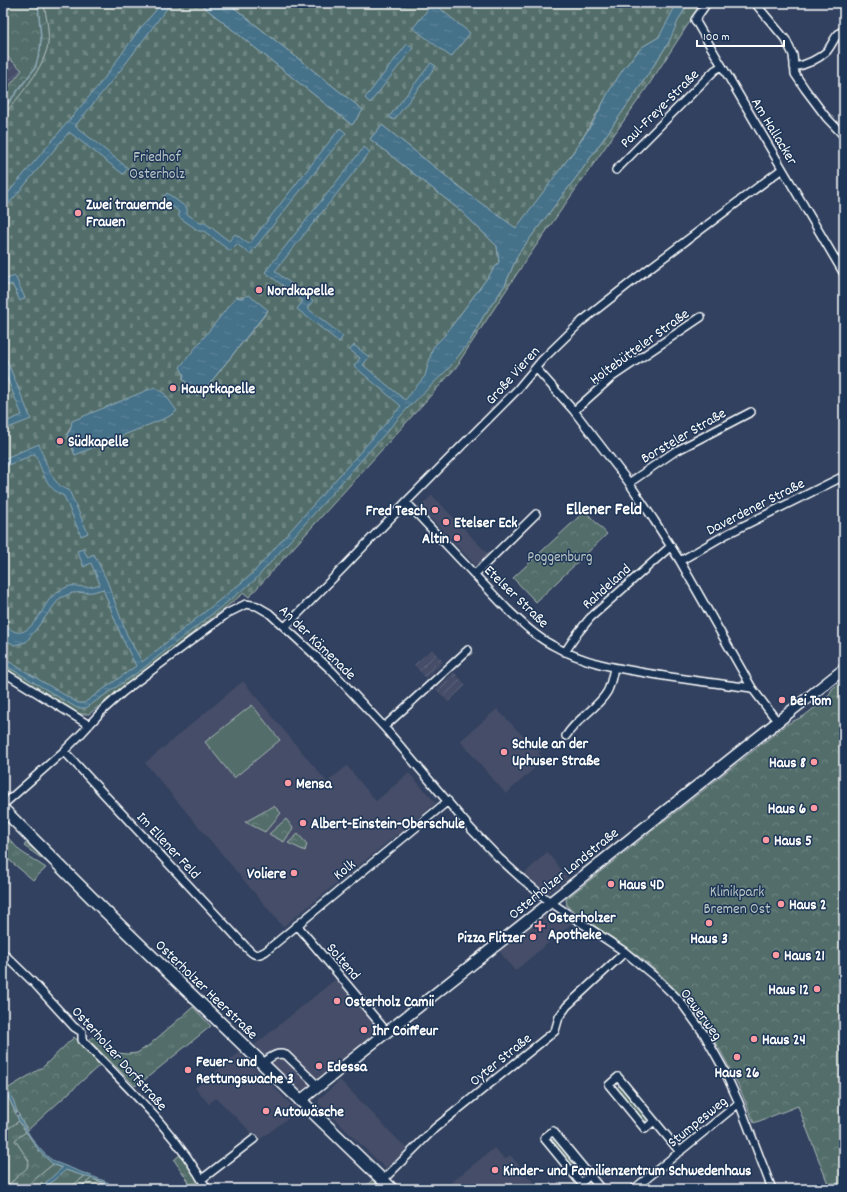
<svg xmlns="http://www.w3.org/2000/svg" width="847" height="1192" font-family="Dekko,sans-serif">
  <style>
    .built { fill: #444d68 }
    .industrial { fill: url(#industrial-furrows) }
    .grass { fill: url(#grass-tufts); stroke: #a9b6b5 }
    .forest { fill: url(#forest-crowns); stroke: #a9b6b5 }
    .cemetery { fill: url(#cemetery-stones); stroke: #a9b6b5; fill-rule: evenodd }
    .pitch { fill: #536e6b; stroke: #a9b6b5 }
    .water { fill: url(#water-ripples); stroke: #8faab8 }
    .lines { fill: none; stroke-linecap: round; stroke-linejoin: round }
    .stream { stroke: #8faab8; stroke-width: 1.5 }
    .street-casing { stroke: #fff; stroke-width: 10 }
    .secondary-casing { stroke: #fff; stroke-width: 13 }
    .primary-casing { stroke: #fff; stroke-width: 14 }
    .street { stroke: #1d3557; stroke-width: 7 }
    .secondary { stroke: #1d3557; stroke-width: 10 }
    .primary { stroke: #1d3557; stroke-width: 11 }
    .poi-dot { fill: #ff9aa2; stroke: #1d3557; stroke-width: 1.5 }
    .labels { text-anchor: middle; stroke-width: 3; stroke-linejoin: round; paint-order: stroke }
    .street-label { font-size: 15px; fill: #fff; stroke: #1d3557 }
    .park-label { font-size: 15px; fill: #bac5c4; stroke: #1d3557 }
    .poi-label { font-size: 15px; font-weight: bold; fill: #fff; stroke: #1d3557; text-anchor: start }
    .quarter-label { font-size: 17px; font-weight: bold; fill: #fff; stroke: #1d3557 }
  </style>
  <defs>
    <pattern id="industrial-furrows" width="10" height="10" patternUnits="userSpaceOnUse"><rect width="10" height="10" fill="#444d68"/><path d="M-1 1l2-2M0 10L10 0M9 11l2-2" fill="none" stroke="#60687f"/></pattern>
    <pattern id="grass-tufts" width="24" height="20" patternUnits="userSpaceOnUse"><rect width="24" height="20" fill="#536e6b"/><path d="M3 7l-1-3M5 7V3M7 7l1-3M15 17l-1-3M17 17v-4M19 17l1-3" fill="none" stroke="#6d8481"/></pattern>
    <pattern id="forest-crowns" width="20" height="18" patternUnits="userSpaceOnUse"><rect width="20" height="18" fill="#536e6b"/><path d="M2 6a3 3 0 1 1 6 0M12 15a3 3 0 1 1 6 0" fill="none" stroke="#6d8481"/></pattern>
    <pattern id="cemetery-stones" width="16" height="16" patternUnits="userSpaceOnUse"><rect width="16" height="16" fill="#536e6b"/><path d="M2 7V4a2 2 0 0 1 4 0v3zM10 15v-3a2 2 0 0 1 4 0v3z" fill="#6d8481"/></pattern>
    <pattern id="water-ripples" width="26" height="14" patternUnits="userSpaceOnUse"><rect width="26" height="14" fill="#457189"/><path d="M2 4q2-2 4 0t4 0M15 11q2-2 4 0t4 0" fill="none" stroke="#61869b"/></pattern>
  </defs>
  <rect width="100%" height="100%" fill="#32415f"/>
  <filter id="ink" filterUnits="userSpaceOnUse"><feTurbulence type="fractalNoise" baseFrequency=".025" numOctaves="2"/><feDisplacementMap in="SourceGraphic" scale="8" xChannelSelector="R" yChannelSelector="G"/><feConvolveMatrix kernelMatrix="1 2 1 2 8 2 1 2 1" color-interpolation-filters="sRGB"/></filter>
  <g filter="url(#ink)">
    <path class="built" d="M432 495 488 554 476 566 420 507Z
      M243 681 327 782 347 766 376 801 409 773 436 803 283 927 145 763Z
      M497 709 523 736 526 734 541 751 538 753 545 759 506 794 460 741Z
      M547 852 568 878 549 893H547L523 875Z
      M553 908 572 923 515 971 499 951Z
      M337 978 380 1030 300 1092 252 1047Z
      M239 1053 298 1111 259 1140 216 1098 209 1104 195 1088Z
      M340 1080 407 1149 386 1169 318 1103 319 1099Z
      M494 1148 505 1159 510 1155 539 1189H443Z"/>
    <path class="industrial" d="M3 53 22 70 3 94Z
      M432 649 443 662 426 678 414 665Z
      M454 672 466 685 448 702 436 689Z"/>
    <path class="grass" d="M3 832 20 851 46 868 33 880 3 855Z
      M26 843 51 863V865L24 846Z
      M164 960 237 1030H235L164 961Z
      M193 1007 211 1026 143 1081 135 1086 89 1040 96 1034 118 1053 127 1054 137 1053 148 1046Z
      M19 1121 26 1132 15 1140 29 1161 27 1169 3 1189V1132Z
      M53 1164 62 1168V1169C48 1181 42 1189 23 1189Z
      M65 1170 85 1176 68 1189H43Z
      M92 1178 112 1189H78Z
      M372 1180 382 1189H364Z"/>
    <path class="forest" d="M3 3H44C46 17 51 35 47 49 40 74 19 96 3 116V94L22 70 3 53Z
      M585 511 607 534 536 602 513 578Z
      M844 679V1189H830L798 1106 754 1123C747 1107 741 1089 732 1073 711 1029 680 989 642 959 618 940 591 925 567 906L566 899 787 724 804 716 828 697 832 689Z
      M274 806 281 813 265 832 245 822Z
      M286 819 293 828 284 842 269 834Z
      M298 834 307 844 305 851 288 843Z
      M74 1037 102 1063 28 1130 21 1120 7 1089 43 1067Z
      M622 1084 649 1118 643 1123 615 1089Z
      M3 1085 19 1121 3 1132Z
      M26 1132 40 1152 53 1164 23 1189H4L27 1168 29 1161 15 1140Z
      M556 1137 584 1172 578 1177 550 1142Z
      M181 1154 192 1169 202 1189H179L189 1182 174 1160Z
      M85 1176C96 1179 106 1183 115 1189H112L92 1178 78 1189H68Z"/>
    <path class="cemetery" d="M44 3H199L352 125 363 110 228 3H702L646 89 524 263 459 362 460 363 249 597 244 593 89 714H79L3 670V116C19 96 40 74 47 49 51 35 46 17 44 3ZM659 37 669 42 637 91 581 171 518 254 505 285 483 317 470 341 433 347 445 335 499 262 497 246 461 211 370 139 382 125 471 196 516 229C538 200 561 171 581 140 601 110 615 74 641 48 646 44 653 41 659 37ZM236 297H245L268 311 206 388 196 396 183 379V372ZM158 390 162 392 75 455 67 434 71 426Z"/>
    <path class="pitch" d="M252 705 280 740 234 778 205 742Z"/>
    <path class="water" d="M162 3H171L123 67 75 126 128 168 123 174 69 132 3 211V199L103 80 138 31Z
      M199 3H228L363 110 352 125Z
      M433 3 470 33 451 57 413 28Z
      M677 3H688L678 21 669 42 637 91 581 171 518 254 505 285 483 317 470 341 449 368 406 410 254 581 141 670 86 708H77L3 664V658L78 703H84L136 666 122 638 103 589 93 592 72 593 60 598 26 642 15 645 3 639V631L9 628C27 644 41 611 49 600 53 595 60 590 67 587 73 584 78 587 85 587 90 587 95 586 100 584L91 563 84 567 77 551 83 549 88 557 94 554 107 581 127 635 142 662 251 575 401 406 354 366 360 358 350 350 354 345 369 357 363 365 405 400 425 376 433 347 445 335 499 262 497 246 461 211 370 139 382 125 471 196 516 228 577 147 595 119 609 91 624 68 642 47 659 37Z
      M407 44 413 48 370 103 365 98Z
      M431 63 436 66 394 120 389 117Z
      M340 128 346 133 250 254 237 244 230 251 204 231H199L179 217V212L163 199 167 193 187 208V214L200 223H205L229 241 235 234 249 244Z
      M364 147 370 152 275 271 313 301 307 308 343 336 339 342 297 309 303 301 265 272Z
      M15 276 25 298 20 301 12 284 3 287V280Z
      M249 295 268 310 206 388 196 396 183 379 184 375 180 367 236 297 241 298Z
      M3 351 31 419 3 430V423L22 415 3 368Z
      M155 387 158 390 164 393 177 411 168 417 75 455 67 434 70 431 72 421Z
      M39 444C45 459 51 486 69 490L88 533 81 536 64 496C45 488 43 471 35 454L3 467V459Z
      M3 1081 14 1102 17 1112 16 1113 3 1085Z
      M19 1115C27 1133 39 1152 55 1162L107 1182 119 1189H115L106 1183 66 1170 43 1189H34L42 1186 62 1168 53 1164 40 1152 19 1121 17 1116Z"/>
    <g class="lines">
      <path class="stream" d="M3 110 35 68 40 51 41 39 38 3"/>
      <g class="street-casing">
        <path id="street" d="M707 3 695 20 844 274
          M755 3 786 40 793 55 795 74 805 89 826 117 844 136
          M794 67C805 65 817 60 826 52 833 45 834 34 844 30
          M616 170 715 70 722 66
          M536 368 574 411 627 480 654 520 680 561 752 688 777 721
          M574 411 612 377 701 317
          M629 483 674 452 751 412
          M406 502 507 609C521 622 535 636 552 645 585 664 621 669 658 675 689 680 721 684 752 688
          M680 561 727 534 844 476
          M475 574 536 514
          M286 626 345 566 406 502 517 390 542 360 582 321 639 276 782 169
          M565 652 577 634 590 618 671 546
          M3 672 89 725
          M384 727 468 650
          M566 736C577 718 597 709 607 692 611 685 612 676 614 668
          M64 751 245 946C253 954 255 958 266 951L448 801
          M3 805 64 751 81 734 101 712 123 692 228 613 246 604 257 606 269 613 331 670 384 727 471 829 499 858 522 879 550 902 625 952 655 977 680 1001 704 1034 723 1068 739 1103 772 1189
          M297 925 387 1032
          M3 953 33 982 74 1027 82 1032V1040C127 1087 176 1132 207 1189
          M263 1063C271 1057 276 1052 286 1055L318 1086
          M654 1121 645 1129 609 1085 618 1077 680 1152
          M590 1175 581 1183 544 1138 553 1131 601 1189
          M202 1179 254 1139
          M383 1180 435 1128 555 1031 559 1017 567 1006 625 952
          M634 1189 739 1103"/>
      </g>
      <g class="secondary-casing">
        <path id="secondary" d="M300 1101 844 669"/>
      </g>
      <g class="primary-casing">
        <path id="primary" d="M3 809 106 912 392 1189"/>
      </g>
      <use href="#street" class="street"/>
      <use href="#secondary" class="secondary"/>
      <use href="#primary" class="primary"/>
    </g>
  </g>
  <g class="poi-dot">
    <circle cx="78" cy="213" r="4"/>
    <circle cx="259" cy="290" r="4"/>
    <circle cx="173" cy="388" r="4"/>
    <circle cx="60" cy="441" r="4"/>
    <circle cx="435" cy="510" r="4"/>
    <circle cx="446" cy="522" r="4"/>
    <circle cx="457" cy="538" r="4"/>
    <circle cx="782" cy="700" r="4"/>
    <circle cx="504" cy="752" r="4"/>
    <circle cx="814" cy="762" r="4"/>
    <circle cx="288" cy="783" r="4"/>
    <circle cx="814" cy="808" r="4"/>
    <circle cx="303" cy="823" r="4"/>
    <circle cx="766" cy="840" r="4"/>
    <circle cx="294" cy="873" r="4"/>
    <circle cx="611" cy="884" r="4"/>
    <circle cx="781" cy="904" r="4"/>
    <circle cx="709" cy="923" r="4"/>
    <path d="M538 920h4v4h4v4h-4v4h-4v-4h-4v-4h4z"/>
    <circle cx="533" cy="937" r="4"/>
    <circle cx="776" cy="955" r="4"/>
    <circle cx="817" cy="989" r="4"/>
    <circle cx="337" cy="1001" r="4"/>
    <circle cx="364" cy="1030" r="4"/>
    <circle cx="754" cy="1039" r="4"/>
    <circle cx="737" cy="1057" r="4"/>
    <circle cx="319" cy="1066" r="4"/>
    <circle cx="188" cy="1070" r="4"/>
    <circle cx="266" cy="1111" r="4"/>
    <circle cx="495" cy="1170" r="4"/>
  </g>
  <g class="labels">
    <g class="street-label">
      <text transform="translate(659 108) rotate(-45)" y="5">Paul-Freye-Straße</text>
      <text transform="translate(775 131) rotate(59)" y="5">Am Hallacker</text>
      <text transform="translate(639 346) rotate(-36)" y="5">Holtebütteler Straße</text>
      <text transform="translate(512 375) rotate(-48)" y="5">Große Vieren</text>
      <text transform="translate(683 435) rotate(-30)" y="5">Borsteler Straße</text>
      <text transform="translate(755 506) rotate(-27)" y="5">Daverdener Straße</text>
      <text transform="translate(606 586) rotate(-42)" y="5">Rahdeland</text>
      <text transform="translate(517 596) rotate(44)" y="5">Etelser Straße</text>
      <text transform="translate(318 642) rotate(44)" y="5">An der Kämenade</text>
      <text transform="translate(169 845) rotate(47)" y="5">Im Ellener Feld</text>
      <text transform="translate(344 869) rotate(-39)" y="5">Kolk</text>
      <text transform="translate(563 873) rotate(-39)" y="5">Osterholzer Landstraße</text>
      <text transform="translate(344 961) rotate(50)" y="5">Soltend</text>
      <text transform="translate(207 989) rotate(44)" y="5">Osterholzer Heerstraße</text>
      <text transform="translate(702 1014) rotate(54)" y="5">Oewerweg</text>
      <text transform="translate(120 1058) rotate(48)" y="5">Osterholzer Dorfstraße</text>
      <text transform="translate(500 1059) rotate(-39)" y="5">Oyter Straße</text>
      <text transform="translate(697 1121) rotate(-39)" y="5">Stumpesweg</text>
    </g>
    <g class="park-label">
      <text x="157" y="161">Friedhof<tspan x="157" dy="17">Osterholz</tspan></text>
      <text x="560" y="561">Poggenburg</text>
      <text x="737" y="896">Klinikpark<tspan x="737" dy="17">Bremen Ost</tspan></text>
    </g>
    <g class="poi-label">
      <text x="86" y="209">Zwei trauernde<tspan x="86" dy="17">Frauen</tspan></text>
      <text x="267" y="295">Nordkapelle</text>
      <text x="181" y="393">Hauptkapelle</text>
      <text x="68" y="446">Südkapelle</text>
      <text x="427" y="515" text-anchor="end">Fred Tesch</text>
      <text x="454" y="527">Etelser Eck</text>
      <text x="449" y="543" text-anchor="end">Altin</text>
      <text x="790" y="705">Bei Tom</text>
      <text x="512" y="748">Schule an der<tspan x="512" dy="17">Uphuser Straße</tspan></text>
      <text x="806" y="767" text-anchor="end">Haus 8</text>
      <text x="296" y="788">Mensa</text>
      <text x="806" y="813" text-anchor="end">Haus 6</text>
      <text x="311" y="828">Albert-Einstein-Oberschule</text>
      <text x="774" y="845">Haus 5</text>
      <text x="286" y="878" text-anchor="end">Voliere</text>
      <text x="619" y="889">Haus 4D</text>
      <text x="789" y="909">Haus 2</text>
      <text x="548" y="922">Osterholzer<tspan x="548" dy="17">Apotheke</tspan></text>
      <text x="525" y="942" text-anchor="end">Pizza Flitzer</text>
      <text x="709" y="943" text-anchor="middle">Haus 3</text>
      <text x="784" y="960">Haus 21</text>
      <text x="809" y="994" text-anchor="end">Haus 12</text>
      <text x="345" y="1006">Osterholz Camii</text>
      <text x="372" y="1035">Ihr Coiffeur</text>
      <text x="762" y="1044">Haus 24</text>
      <text x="196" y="1066">Feuer- und<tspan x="196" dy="17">Rettungswache 3</tspan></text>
      <text x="327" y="1071">Edessa</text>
      <text x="737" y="1077" text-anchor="middle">Haus 26</text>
      <text x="274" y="1116">Autowäsche</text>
      <text x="503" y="1175">Kinder- und Familienzentrum Schwedenhaus</text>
    </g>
    <g class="quarter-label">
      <text x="604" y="514">Ellener Feld</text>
    </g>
  </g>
  <rect width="847" height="1192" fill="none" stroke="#1d3557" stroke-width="16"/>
  <rect x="8" y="8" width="831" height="1176" fill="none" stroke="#fff" stroke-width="1.5" filter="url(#ink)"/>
  <path d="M697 40v6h87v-6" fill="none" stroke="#ffffff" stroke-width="2"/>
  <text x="703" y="40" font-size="12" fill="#ffffff" stroke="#1d3557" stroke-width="3" paint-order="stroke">100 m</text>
</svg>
